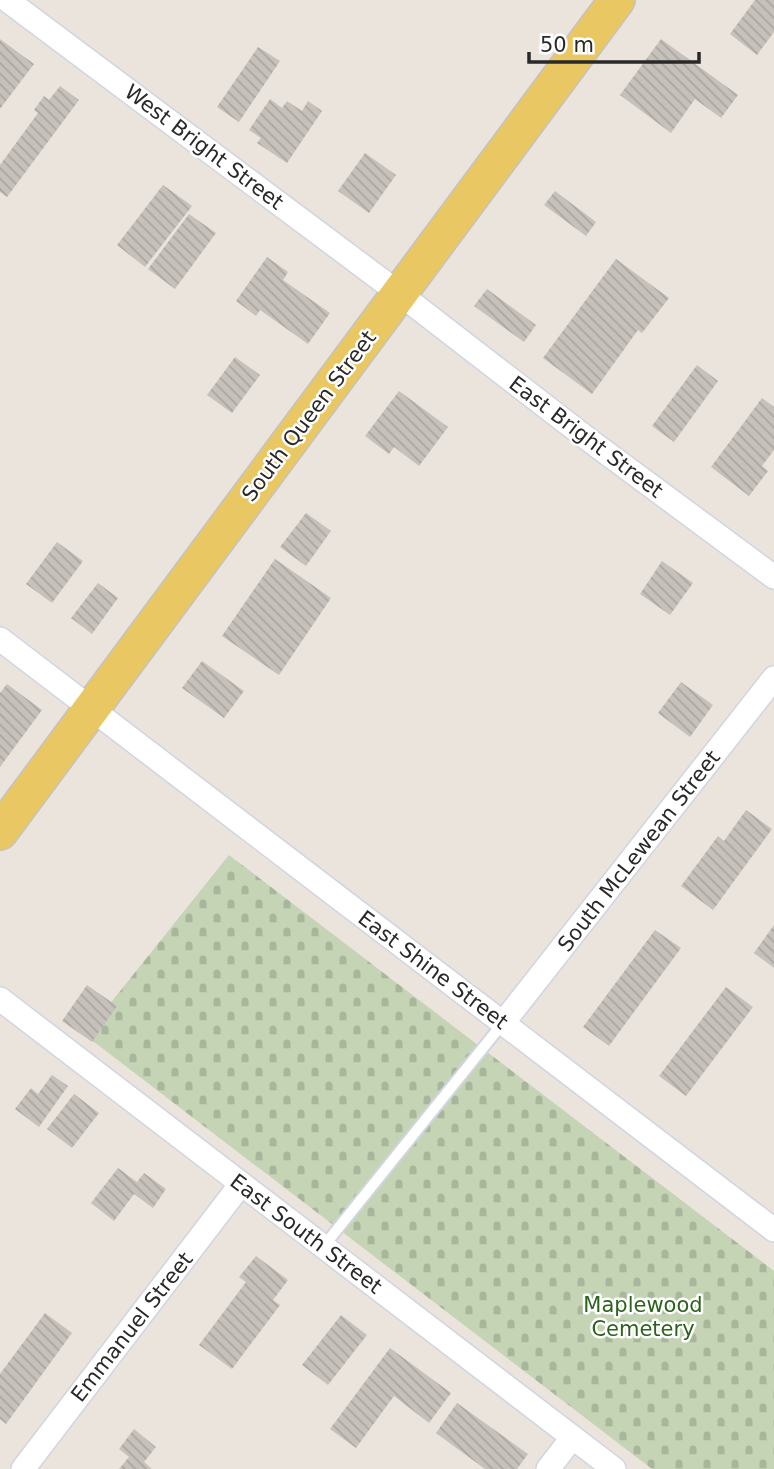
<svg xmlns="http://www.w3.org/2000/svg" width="774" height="1469" font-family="'DejaVu Sans',sans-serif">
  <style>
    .cemetery { fill: url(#cemetery-stones) }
    .building { fill: url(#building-back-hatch) }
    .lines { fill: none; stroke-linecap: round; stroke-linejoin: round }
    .lane-casing { stroke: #d1d4e1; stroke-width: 14 }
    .street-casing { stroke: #d1d4e1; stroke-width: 26 }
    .primary-casing { stroke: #c3c3c3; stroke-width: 38 }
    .lane { stroke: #fff; stroke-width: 10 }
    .street { stroke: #fff; stroke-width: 23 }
    .primary { stroke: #e9c762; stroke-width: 35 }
    .labels { text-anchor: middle; stroke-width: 5; stroke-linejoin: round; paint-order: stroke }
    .street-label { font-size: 21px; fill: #292929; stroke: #fff }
    .park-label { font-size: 21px; fill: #2d621d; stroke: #fff }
  </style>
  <defs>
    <pattern id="cemetery-stones" width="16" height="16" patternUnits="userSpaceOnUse" patternTransform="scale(1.75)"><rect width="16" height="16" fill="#c4d4b4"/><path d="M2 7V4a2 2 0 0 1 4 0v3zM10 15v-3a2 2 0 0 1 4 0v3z" fill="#a8b69b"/></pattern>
    <pattern id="building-back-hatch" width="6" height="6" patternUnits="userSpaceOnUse" patternTransform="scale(1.75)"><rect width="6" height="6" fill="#c6c1bb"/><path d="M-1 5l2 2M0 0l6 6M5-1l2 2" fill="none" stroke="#aaa6a1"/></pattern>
  </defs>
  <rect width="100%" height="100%" fill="#ebe4dc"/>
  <path class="cemetery" d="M229 855 774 1271V1469H652L85 1035Z"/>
  <path class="building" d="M755 0H774V32L757 55 730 34Z
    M0 39 34 64 0 109Z
    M661 39 738 95 721 118 695 99 671 133 620 95Z
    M258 47 280 61 239 122 217 107Z
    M60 86 79 100 7 197 0 192V165L38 113 34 110 44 96 49 100Z
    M270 99 282 108 287 101 302 111 308 101 322 111 287 163 257 143 261 138 249 130Z
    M365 153 396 175 369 213 338 191Z
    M163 185 192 206 145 267 117 245Z
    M555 191 596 222 586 236 544 205Z
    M189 214 216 233 175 289 148 269Z
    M267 257 288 272 283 280 330 313 308 344 260 310 256 316 236 301Z
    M616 259 669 298 642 333 638 330 592 394 543 358Z
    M487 289 536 325 524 342 474 306Z
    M235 357 260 375 232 413 207 395Z
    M697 365 718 381 674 442 652 426Z
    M399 391 448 427 419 466 394 447 389 454 365 436Z
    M762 398 774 407V450L762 466 768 471 749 496 711 467Z
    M306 513 331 531 306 566 280 547Z
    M57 542 83 561 52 603 26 584Z
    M275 559 331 598 279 675 222 636Z
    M662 561 693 583 670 615 640 594Z
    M98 583 118 598 92 634 71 618Z
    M202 661 244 691 224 718 182 688Z
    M681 682 713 705 690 737 658 713Z
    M7 684 42 710 0 767V693Z
    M746 810 772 829 713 910 681 886 718 836 724 841Z
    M774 925V968L754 953Z
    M655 930 681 948 609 1046 583 1027Z
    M87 985 117 1006 92 1042 62 1021Z
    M726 987 753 1007 686 1096 659 1076Z
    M52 1075 68 1086 39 1127 15 1109 31 1088 38 1094Z
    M74 1094 99 1113 72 1148 47 1129Z
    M118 1168 137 1182 144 1173 166 1189 153 1208 134 1194 114 1221 91 1203Z
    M256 1256 288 1280 273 1300 280 1305 232 1369 199 1345 246 1282 239 1277Z
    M45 1313 72 1333 6 1424 0 1419V1374Z
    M341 1315 367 1335 328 1385 302 1365Z
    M390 1348 451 1393 429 1423 394 1396 356 1448 330 1429Z
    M457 1403 528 1454 517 1469H485L436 1433Z
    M134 1429 156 1447 144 1462 152 1469H119L129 1457 119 1449Z"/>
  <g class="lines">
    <g class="lane-casing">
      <path id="lane" d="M323 1247 503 1023"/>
    </g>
    <g class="street-casing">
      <path id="street" d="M7 0 400 294 593 443 774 577
        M0 639 774 1230
        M0 999 614 1469
        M503 1023 774 678
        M23 1469 241 1184
        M548 1469 572 1438"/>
    </g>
    <g class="primary-casing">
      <path id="primary" d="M0 832 617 0"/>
    </g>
    <use href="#lane" class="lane"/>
    <use href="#street" class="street"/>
    <use href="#primary" class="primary"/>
  </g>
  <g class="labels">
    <g class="street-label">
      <text transform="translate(204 147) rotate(37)" y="7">West Bright Street</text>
      <text transform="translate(309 416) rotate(-53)" y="7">South Queen Street</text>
      <text transform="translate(586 437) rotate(37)" y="7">East Bright Street</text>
      <text transform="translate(639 851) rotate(-52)" y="7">South McLewean Street</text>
      <text transform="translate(433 970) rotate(37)" y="7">East Shine Street</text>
      <text transform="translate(306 1234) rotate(37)" y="7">East South Street</text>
      <text transform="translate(132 1327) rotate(-52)" y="7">Emmanuel Street</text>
    </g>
    <g class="park-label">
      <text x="643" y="1312">Maplewood<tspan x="643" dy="24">Cemetery</tspan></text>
    </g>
  </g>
  <path d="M529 52v10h170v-10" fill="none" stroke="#292929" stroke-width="3.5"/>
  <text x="540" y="52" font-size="21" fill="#292929" stroke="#ffffff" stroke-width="5" paint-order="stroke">50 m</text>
</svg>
